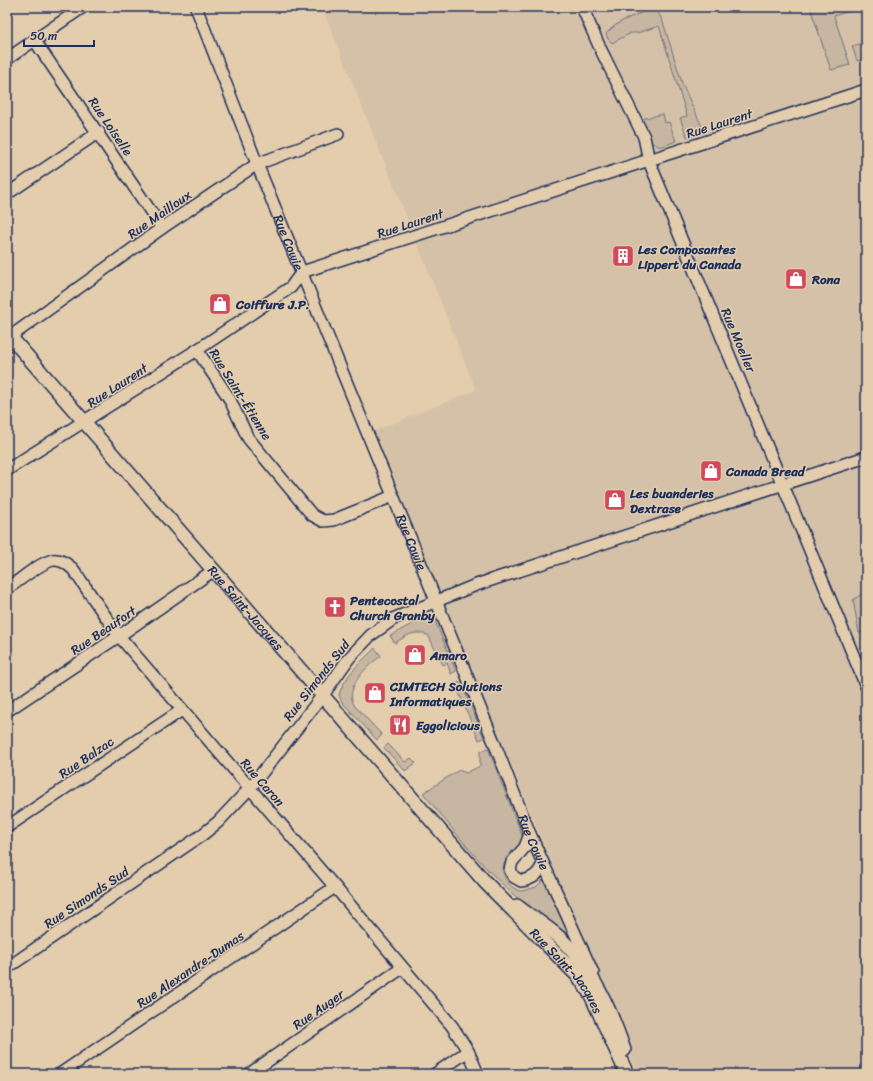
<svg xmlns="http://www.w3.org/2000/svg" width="873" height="1081" font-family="Sriracha,sans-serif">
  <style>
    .built { fill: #d5c1a7 }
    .green { fill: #c7b6a1; stroke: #717280 }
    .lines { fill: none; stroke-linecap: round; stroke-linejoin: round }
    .minor-casing { stroke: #1b2f5e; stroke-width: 14 }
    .major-casing { stroke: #1b2f5e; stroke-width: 16 }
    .minor { stroke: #e4cdad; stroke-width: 11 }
    .major { stroke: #e4cdad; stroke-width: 13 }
    .labels { text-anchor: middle; stroke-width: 3; stroke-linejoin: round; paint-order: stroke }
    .street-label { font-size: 13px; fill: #1b2f5e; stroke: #e4cdad }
    .poi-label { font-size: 13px; font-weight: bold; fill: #1b2f5e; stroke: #e4cdad; text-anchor: start }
  </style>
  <rect width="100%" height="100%" fill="#e4cdad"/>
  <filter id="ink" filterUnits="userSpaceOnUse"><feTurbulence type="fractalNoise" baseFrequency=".025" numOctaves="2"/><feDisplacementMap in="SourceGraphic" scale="8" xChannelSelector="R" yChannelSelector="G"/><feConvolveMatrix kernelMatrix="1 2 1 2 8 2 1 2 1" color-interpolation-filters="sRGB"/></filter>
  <g filter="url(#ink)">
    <path class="built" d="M322 7H866V1074H638L374 431 476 390Z"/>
    <path class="green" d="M810 7H861L834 16 850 65 831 70Z
      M649 10 658 12 663 22 683 86 704 131 687 137 680 118 687 116 659 26 637 33H631L612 43 608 39 606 34C617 21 633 16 649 10Z
      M866 42V58L857 61 852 46Z
      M663 114 665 123 669 122 676 141 660 147 651 142 641 119Z
      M866 591V631L859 633 853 600Z
      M421 619H429L435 621 456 671 451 674 447 663 443 665 428 635C414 630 407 635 395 643L390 636Z
      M375 648 381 656C367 666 344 687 354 705L382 735 377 740 342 702 339 695C344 676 362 661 375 648Z
      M461 682 484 738 479 740 455 684Z
      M388 744 405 762 411 758 416 763 405 771 384 748Z
      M488 748 523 838C519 855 493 860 507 881 511 887 516 890 522 891L536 887 543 880 547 881 568 931V934L566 935C543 918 519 901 499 881 471 854 448 823 423 793L459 770 466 773 480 766V752Z"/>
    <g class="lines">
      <g class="minor-casing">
        <g id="minor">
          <path id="s1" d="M196 7 257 164 494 742 530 834 593 973"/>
          <path d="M582 7 600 48 644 137 649 161 866 686"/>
          <path d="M35 41 162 228"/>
          <path d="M7 59 83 7"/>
          <path d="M7 194 99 132"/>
          <path d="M7 339 162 228 257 164 338 134"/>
          <path d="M197 350 229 398 248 438 312 515 323 521 334 520 393 496"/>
          <path d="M7 470 197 350 291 287 302 272 866 90"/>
          <path d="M7 589C19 581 39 563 53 560 61 559 67 564 73 569L119 636 335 887 452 1026 468 1051 478 1074"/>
          <path d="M7 711 119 636 214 570"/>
          <path d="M7 827 182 710"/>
          <path d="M530 834 525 847 512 862 510 870 514 877 521 881C533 879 538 875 543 864"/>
          <path d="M7 968 202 835 218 822 250 788 323 695 349 658 371 635 395 618 476 585 866 457"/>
          <path d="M60 1074 335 887"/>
          <path d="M249 1074 402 968"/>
          <path d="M435 1074 468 1051"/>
        </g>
      </g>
      <g class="major-casing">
        <g id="major">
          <path id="s2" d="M7 333 485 882 579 977 591 995 627 1074"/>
          <path d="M517 906C531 917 548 927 561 939 593 970 610 1009 624 1050"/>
        </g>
      </g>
      <use href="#minor" class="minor"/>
      <use href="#major" class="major"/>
    </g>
  </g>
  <defs>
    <g id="building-square" transform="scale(1.15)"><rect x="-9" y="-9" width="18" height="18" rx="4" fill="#d1495b" stroke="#e4cdad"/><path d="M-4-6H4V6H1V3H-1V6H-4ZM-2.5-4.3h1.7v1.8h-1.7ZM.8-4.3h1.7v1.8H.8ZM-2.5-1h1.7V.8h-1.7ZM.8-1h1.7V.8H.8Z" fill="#fff"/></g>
    <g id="shop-square" transform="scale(1.15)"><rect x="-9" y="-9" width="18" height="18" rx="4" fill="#d1495b" stroke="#e4cdad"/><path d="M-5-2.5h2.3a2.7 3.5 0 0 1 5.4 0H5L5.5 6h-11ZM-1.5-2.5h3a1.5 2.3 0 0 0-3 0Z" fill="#fff"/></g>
    <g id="church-square" transform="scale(1.15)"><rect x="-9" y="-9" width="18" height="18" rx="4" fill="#d1495b" stroke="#e4cdad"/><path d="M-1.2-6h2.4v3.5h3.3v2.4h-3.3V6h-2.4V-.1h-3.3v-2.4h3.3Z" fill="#fff"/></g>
    <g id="restaurant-square" transform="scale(1.15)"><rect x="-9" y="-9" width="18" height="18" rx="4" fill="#d1495b" stroke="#e4cdad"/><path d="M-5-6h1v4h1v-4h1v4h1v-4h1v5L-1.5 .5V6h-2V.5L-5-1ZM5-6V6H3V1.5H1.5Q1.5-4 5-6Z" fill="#fff"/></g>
  </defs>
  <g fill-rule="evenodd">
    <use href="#building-square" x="623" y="256"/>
    <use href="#shop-square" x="796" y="279"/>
    <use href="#shop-square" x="220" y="304"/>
    <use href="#shop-square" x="711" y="471"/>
    <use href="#shop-square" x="615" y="500"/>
    <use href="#church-square" x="335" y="607"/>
    <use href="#shop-square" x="415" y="655"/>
    <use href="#shop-square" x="375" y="693"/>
    <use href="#restaurant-square" x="400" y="725"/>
  </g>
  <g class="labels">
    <g class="street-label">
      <text transform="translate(719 123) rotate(-18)" y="5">Rue Laurent</text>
      <text transform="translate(111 126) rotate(56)" y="5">Rue Loiselle</text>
      <text transform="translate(159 214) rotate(-35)" y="5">Rue Mailloux</text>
      <text transform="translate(410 223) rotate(-18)" y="5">Rue Laurent</text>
      <text dy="5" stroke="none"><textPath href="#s1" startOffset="253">Rue Cowie</textPath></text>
      <text transform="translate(739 340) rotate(67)" y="5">Rue Moeller</text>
      <text transform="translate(117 385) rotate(-33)" y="5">Rue Laurent</text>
      <text transform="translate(241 394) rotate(58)" y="5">Rue Saint-Étienne</text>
      <text dy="5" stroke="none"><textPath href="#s1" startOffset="577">Rue Cowie</textPath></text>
      <text dy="5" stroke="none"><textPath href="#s2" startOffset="364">Rue Saint-Jacques</textPath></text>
      <text transform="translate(103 630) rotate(-34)" y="5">Rue Beaufort</text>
      <text transform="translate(316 680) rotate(-52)" y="5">Rue Simonds Sud</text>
      <text transform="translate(86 757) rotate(-34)" y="5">Rue Balzac</text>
      <text transform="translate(263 782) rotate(49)" y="5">Rue Caron</text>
      <text dy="5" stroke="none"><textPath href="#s1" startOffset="901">Rue Cowie</textPath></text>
      <text transform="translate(86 897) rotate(-34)" y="5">Rue Simonds Sud</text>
      <text transform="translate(190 969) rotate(-34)" y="5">Rue Alexandre-Dumas</text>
      <text dy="5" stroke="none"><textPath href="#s2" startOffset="849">Rue Saint-Jacques</textPath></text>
      <text transform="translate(318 1009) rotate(-35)" y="5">Rue Auger</text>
    </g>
    <g class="poi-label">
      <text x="638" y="254">Les Composantes<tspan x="638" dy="15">Lippert du Canada</tspan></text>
      <text x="812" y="284">Rona</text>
      <text x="236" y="309">Coiffure J.P.</text>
      <text x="726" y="476">Canada Bread</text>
      <text x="630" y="498">Les buanderies<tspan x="630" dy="15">Dextrase</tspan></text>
      <text x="350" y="605">Pentecostal<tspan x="350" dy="15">Church Granby</tspan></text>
      <text x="430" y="660">Amaro</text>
      <text x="390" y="691">CIMTECH Solutions<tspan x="390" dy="15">Informatiques</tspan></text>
      <text x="416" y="730">Eggolicious</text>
    </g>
  </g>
  <rect width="873" height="1081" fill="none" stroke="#e4cdad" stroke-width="24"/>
  <rect x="12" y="12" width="849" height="1057" fill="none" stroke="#1b2f5e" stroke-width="1.5" filter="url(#ink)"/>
  <path d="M24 40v6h70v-6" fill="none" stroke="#1b2f5e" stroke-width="2"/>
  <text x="30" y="40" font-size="12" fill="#1b2f5e" stroke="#e4cdad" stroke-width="3" paint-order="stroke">50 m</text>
</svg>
